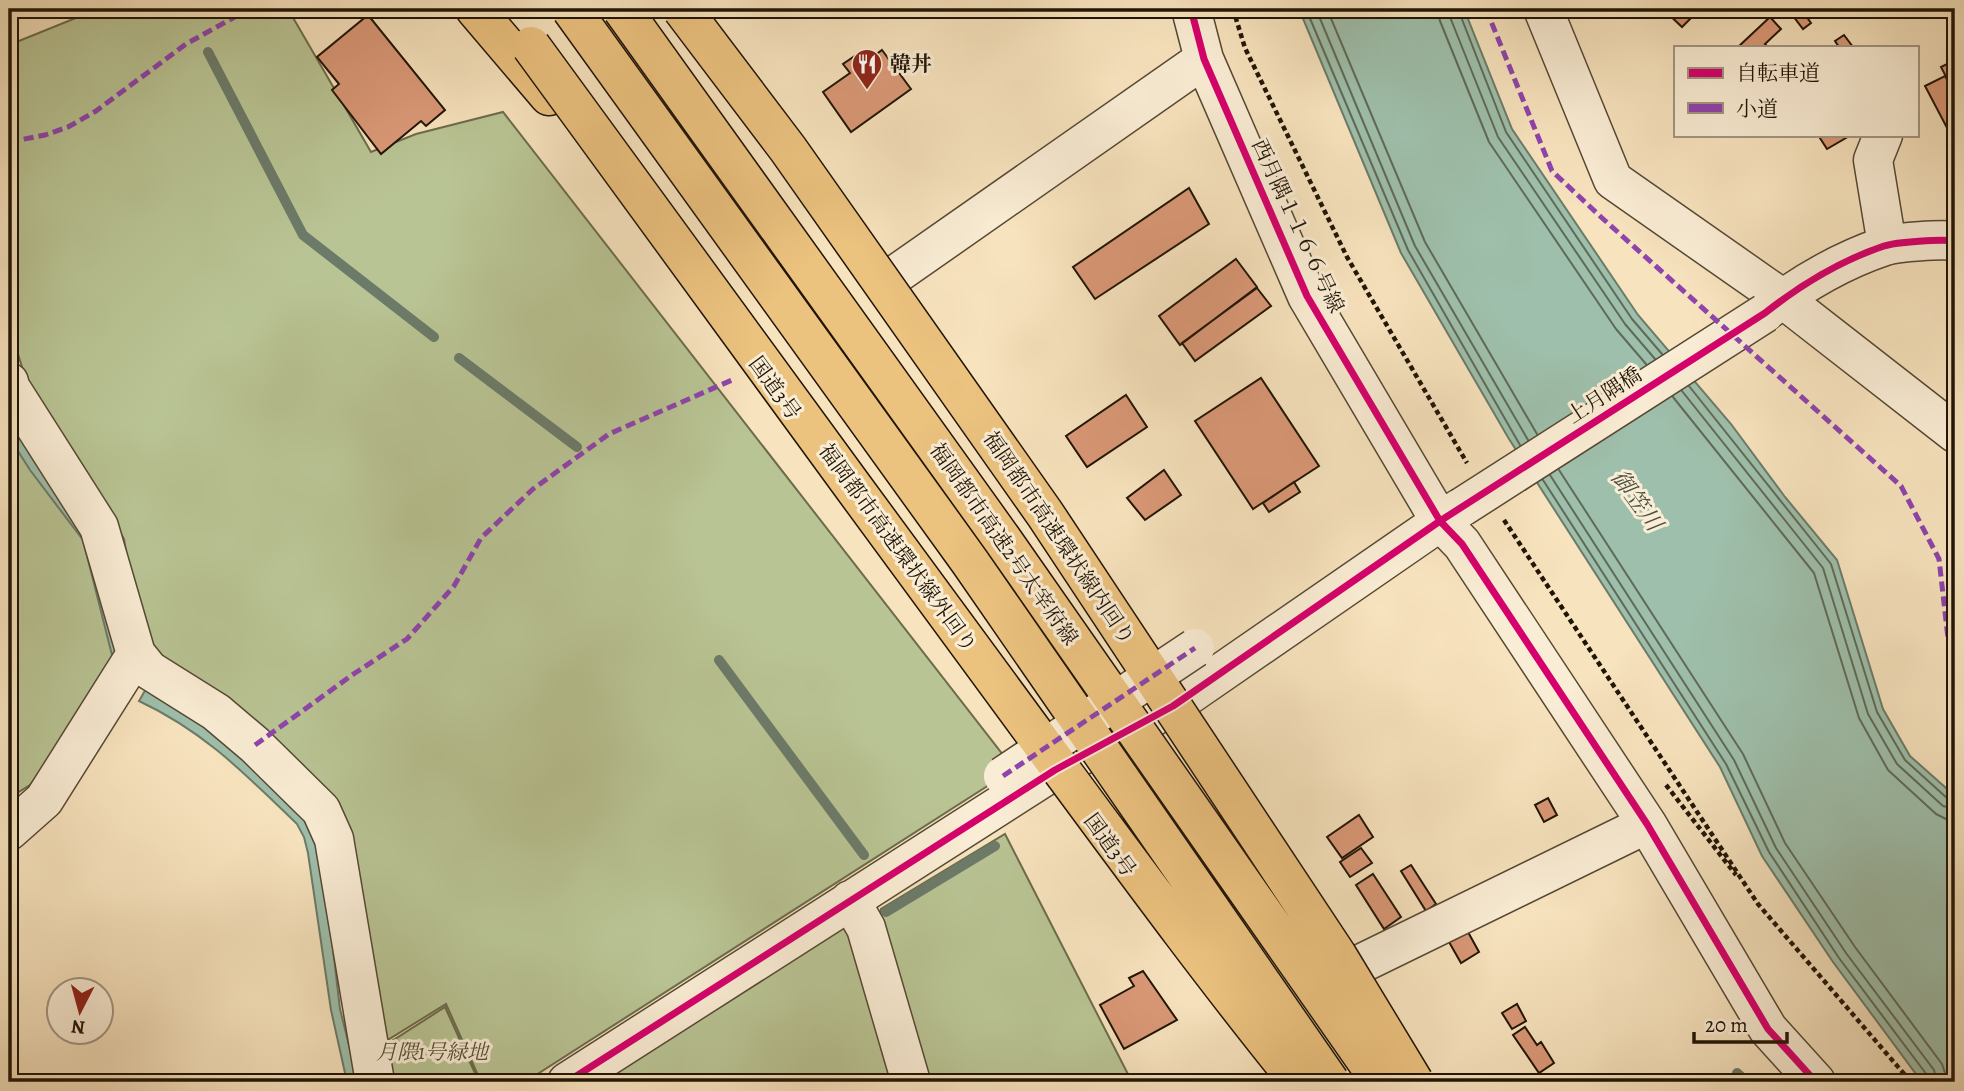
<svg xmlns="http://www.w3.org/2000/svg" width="1964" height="1091" font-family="Alegreya,'Noto Serif JP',serif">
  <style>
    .green { fill: #b9c494; stroke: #6c6c4d; stroke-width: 2 }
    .water { fill: #9ebfab; stroke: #6c7b69; stroke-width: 2 }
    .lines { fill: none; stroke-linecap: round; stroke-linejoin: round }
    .shore { stroke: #5f6a58; stroke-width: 2 }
    .stream { stroke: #6c7b69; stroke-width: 10 }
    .building { fill: #da9877; stroke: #201406; stroke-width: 2 }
    .minor-casing { stroke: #564834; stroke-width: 41 }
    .highway-casing { stroke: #201406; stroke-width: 41 }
    .path { stroke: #201406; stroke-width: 4.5; stroke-dasharray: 5 3.5; stroke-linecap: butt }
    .minor { stroke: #faedd5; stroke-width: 38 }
    .highway { stroke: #ecc27f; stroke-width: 38 }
    .minor-bridge-casing { stroke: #564834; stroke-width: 41; stroke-linecap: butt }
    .highway-bridge-casing { stroke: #201406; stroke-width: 41; stroke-linecap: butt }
    .minor-bridge { stroke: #faedd5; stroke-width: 38 }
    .highway-bridge { stroke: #ecc27f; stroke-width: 38 }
    .quiet { stroke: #8e44ad; stroke-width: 5; stroke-dasharray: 10 5; stroke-linecap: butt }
    .cycleway-casing { stroke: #faedd5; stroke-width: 11 }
    .cycleway { stroke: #d6006c; stroke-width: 7 }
    .labels { text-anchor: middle; stroke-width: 6; stroke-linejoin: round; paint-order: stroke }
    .poi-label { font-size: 21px; font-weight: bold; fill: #201406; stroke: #faedd5; text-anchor: start }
    .street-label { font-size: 21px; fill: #201406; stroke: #faedd5 }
    .park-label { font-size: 21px; font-style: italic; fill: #565238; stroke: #faedd5 }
    .water-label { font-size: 23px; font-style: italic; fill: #4c5040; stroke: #faedd5 }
  </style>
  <rect width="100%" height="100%" fill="#f7e3be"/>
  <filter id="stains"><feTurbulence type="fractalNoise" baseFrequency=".00286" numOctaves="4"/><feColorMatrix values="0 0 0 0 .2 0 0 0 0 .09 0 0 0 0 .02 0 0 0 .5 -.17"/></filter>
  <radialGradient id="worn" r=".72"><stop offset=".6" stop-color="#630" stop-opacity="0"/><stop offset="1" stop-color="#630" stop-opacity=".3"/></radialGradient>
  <path class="green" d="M98 9H288L371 152 416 134 503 112 1014 769 525 1082H481L446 1004 373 1049 347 832 185 676 149 644 134 602 124 539 99 494 30 392 9 326V45Z
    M9 396 96 530 128 655 30 785 9 798Z
    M1005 834 1132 1082H924L878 921 881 909Z
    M840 927 854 935 897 1082H595Z
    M445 1007 479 1082H388L378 1050Z"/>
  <path class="water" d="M1299 9H1464L1512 129 1638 315 1731 424 1785 497 1837 560 1883 709 1910 756 1955 796V1082H1924L1916 1074 1833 962 1762 856 1720 767 1509 439 1401 253Z
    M9 410 95 536 122 655H112L83 540 30 470 9 437Z
    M147 687 208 722 308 817 321 846 340 1009 358 1082H347L331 1010 308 853 304 837 297 824C245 774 205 732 139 701Z"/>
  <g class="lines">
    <path class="shore" d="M1306 9 1408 250 1520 445
      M1316 9 1415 246 1528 440
      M1327 9 1425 242 1537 434
      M1438 9 1440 21 1489 142 1616 329 1646 364
      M1449 9 1450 17 1498 137 1625 324 1655 359
      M1458 9 1506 132 1632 319 1662 354
      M1689 386 1831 564 1877 712 1905 760 1948 799 1955 800
      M1682 391 1823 568 1868 714 1897 764 1943 806 1955 809
      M1673 397 1814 573 1859 718 1888 770 1936 814 1946 819 1955 820
      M1559 470 1743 754 1785 843 1855 947 1942 1064 1948 1082
      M1550 475 1734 760 1776 848 1846 953 1934 1070 1937 1082
      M1543 480 1726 764 1769 852 1839 958 1927 1075 1928 1082"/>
    <path class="stream" d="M208 52 303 235 434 337
      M459 358 577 447
      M719 660 864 855
      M886 912 995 846
      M1737 1073 1747 1082"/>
  </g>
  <path class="building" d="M1663 9H1700L1682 27Z
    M1794 9H1801L1811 23 1803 29 1790 12Z
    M368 15 445 110 426 126 421 121 381 154 332 90 339 84 317 57Z
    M1770 17 1781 29 1765 44 1768 47H1738Z
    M1844 35 1853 47H1839L1835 41Z
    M882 50 911 89 851 132 823 92 850 73 843 64 859 53 866 62Z
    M1955 60V94L1941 67Z
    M1945 76 1955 94V143L1925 86Z
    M1818 135H1851L1827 149Z
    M1189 188 1209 224 1095 299 1073 267Z
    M1236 259 1257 287 1180 345 1159 316Z
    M1257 288 1271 306 1195 361 1182 343Z
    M1261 378 1319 466 1253 509 1195 421Z
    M1126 395 1147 427 1087 467 1066 436Z
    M1164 470 1181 495 1145 520 1127 498Z
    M1294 482 1300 492 1269 512 1263 503Z
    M1548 798 1557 815 1544 822 1535 805Z
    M1359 815 1373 837 1342 858 1327 837Z
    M1361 848 1372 863 1350 877 1340 862Z
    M1411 865 1436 904 1426 911 1401 871Z
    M1373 874 1401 917 1384 929 1356 885Z
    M1468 932 1479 952 1461 963 1449 942Z
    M1143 971 1177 1020 1124 1049 1100 1005 1134 986 1129 978Z
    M1517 1004 1526 1021 1512 1029 1502 1013Z
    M1525 1027 1537 1045 1541 1042 1554 1063 1539 1073 1513 1035Z"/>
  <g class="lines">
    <g class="minor-casing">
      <path id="minor" d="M1191 9 1204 59 1307 296 1440 521 1462 544 1647 824 1768 1029 1816 1082
        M1543 9 1613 180 1783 299 1955 433
        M1883 135 1873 160 1887 245
        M888 280 1204 59
        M1765 312C1800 285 1843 260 1885 246 1898 242 1941 239 1955 241
        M9 382 10 387 99 527 136 654 149 670 216 712 255 745 321 810 334 839 375 1082
        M9 831 44 800 136 654
        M850 900 866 928 911 1082
        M1346 971 1647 824
        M567 1082 1055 770 1173 706 1460 508"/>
    </g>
    <g class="highway-casing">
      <path id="highway" d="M475 9 549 96"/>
    </g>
    <path class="path" d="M1233 9 1245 48 1347 257 1467 463
      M1504 520 1758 904 1911 1082
      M1666 785 1736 875"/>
    <use href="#minor" class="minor"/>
    <use href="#highway" class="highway"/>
    <g class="minor-bridge-casing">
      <path id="minor-bridge" d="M1462 507 1765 313
        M1003 776 1195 648"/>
    </g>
    <g class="highway-bridge-casing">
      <path id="highway-bridge" d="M571 9 970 562 1330 1082
        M622 9 1002 539 1381 1082
        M682 9 788 149 1045 514 1337 955 1414 1082
        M531 46C704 280 874 518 1048 752 1130 863 1212 975 1299 1082"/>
    </g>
    <use href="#minor-bridge" class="minor-bridge"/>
    <use href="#highway-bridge" class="highway-bridge"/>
    <path class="quiet" d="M1486 9 1552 171 1601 217 1901 486 1939 559 1955 700
      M9 142 45 135 68 127 96 111 186 44 249 9
      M255 745 355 673 407 639 454 586 481 538 533 489 609 434 732 380
      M1003 776 1195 648"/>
    <g class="cycleway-casing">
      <path id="cycleway" d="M1191 9 1204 59 1307 296 1440 521 1462 544 1647 824 1768 1029 1816 1082
        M567 1082 1055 770 1173 706 1440 521 1765 313C1799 286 1842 260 1884 246 1897 242 1941 239 1955 241"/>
    </g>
    <use href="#cycleway" class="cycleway"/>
  </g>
  <defs>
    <g id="restaurant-pin" transform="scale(1.575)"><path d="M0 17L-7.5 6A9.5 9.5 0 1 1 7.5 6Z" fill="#8f2418" stroke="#faedd5"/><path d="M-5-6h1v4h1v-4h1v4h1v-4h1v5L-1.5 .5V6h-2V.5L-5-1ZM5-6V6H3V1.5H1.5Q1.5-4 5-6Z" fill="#fff"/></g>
  </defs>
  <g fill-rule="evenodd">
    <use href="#restaurant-pin" x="867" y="64"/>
  </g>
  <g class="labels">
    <g class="poi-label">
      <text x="890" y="71">韓丼</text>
    </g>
    <g class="street-label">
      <text transform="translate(1298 226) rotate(65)" y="7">西月隅１１６６号線</text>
      <text transform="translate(775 388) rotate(54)" y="7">国道3号</text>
      <text transform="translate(1604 395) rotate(-33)" y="7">上月隅橋</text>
      <text transform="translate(1059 538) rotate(56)" y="7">福岡都市高速環状線内回り</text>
      <text transform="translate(1004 544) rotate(55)" y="7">福岡都市高速2号太宰府線</text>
      <text transform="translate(898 548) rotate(54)" y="7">福岡都市高速環状線外回り</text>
      <text transform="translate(1110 845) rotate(54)" y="7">国道3号</text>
    </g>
    <g class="park-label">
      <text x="432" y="1059">月隈1号緑地</text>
    </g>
    <g class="water-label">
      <text transform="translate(1637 500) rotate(54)" y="8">御笠川</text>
    </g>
  </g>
  <rect width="1964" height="1091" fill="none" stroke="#f7e3be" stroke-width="35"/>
  <rect x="10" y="10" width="1943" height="1070" fill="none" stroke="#201406" stroke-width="3.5"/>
  <rect x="18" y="18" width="1929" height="1056" fill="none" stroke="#201406" stroke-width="2"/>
  <rect x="1674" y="46" width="245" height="91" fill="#faedd5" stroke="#a39682" stroke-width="2"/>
  <rect x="1688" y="68" width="35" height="10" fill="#d6006c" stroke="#a39682" stroke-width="2"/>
  <text x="1736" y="80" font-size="21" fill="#201406">自転車道</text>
  <rect x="1688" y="103" width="35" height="10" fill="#8e44ad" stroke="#a39682" stroke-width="2"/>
  <text x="1736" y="116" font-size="21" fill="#201406">小道</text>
  <g transform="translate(80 1011) rotate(186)"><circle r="33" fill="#faedd5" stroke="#a39682" stroke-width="2"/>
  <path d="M0-5L12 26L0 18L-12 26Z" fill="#8f2418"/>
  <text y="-10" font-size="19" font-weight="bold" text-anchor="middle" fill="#201406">N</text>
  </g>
  <path d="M1694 1032v10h93v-10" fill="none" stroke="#201406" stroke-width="3.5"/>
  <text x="1705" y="1032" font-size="21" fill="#201406" stroke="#faedd5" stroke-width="5" paint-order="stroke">20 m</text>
  <rect width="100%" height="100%" filter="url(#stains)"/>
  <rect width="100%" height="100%" fill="url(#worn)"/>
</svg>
